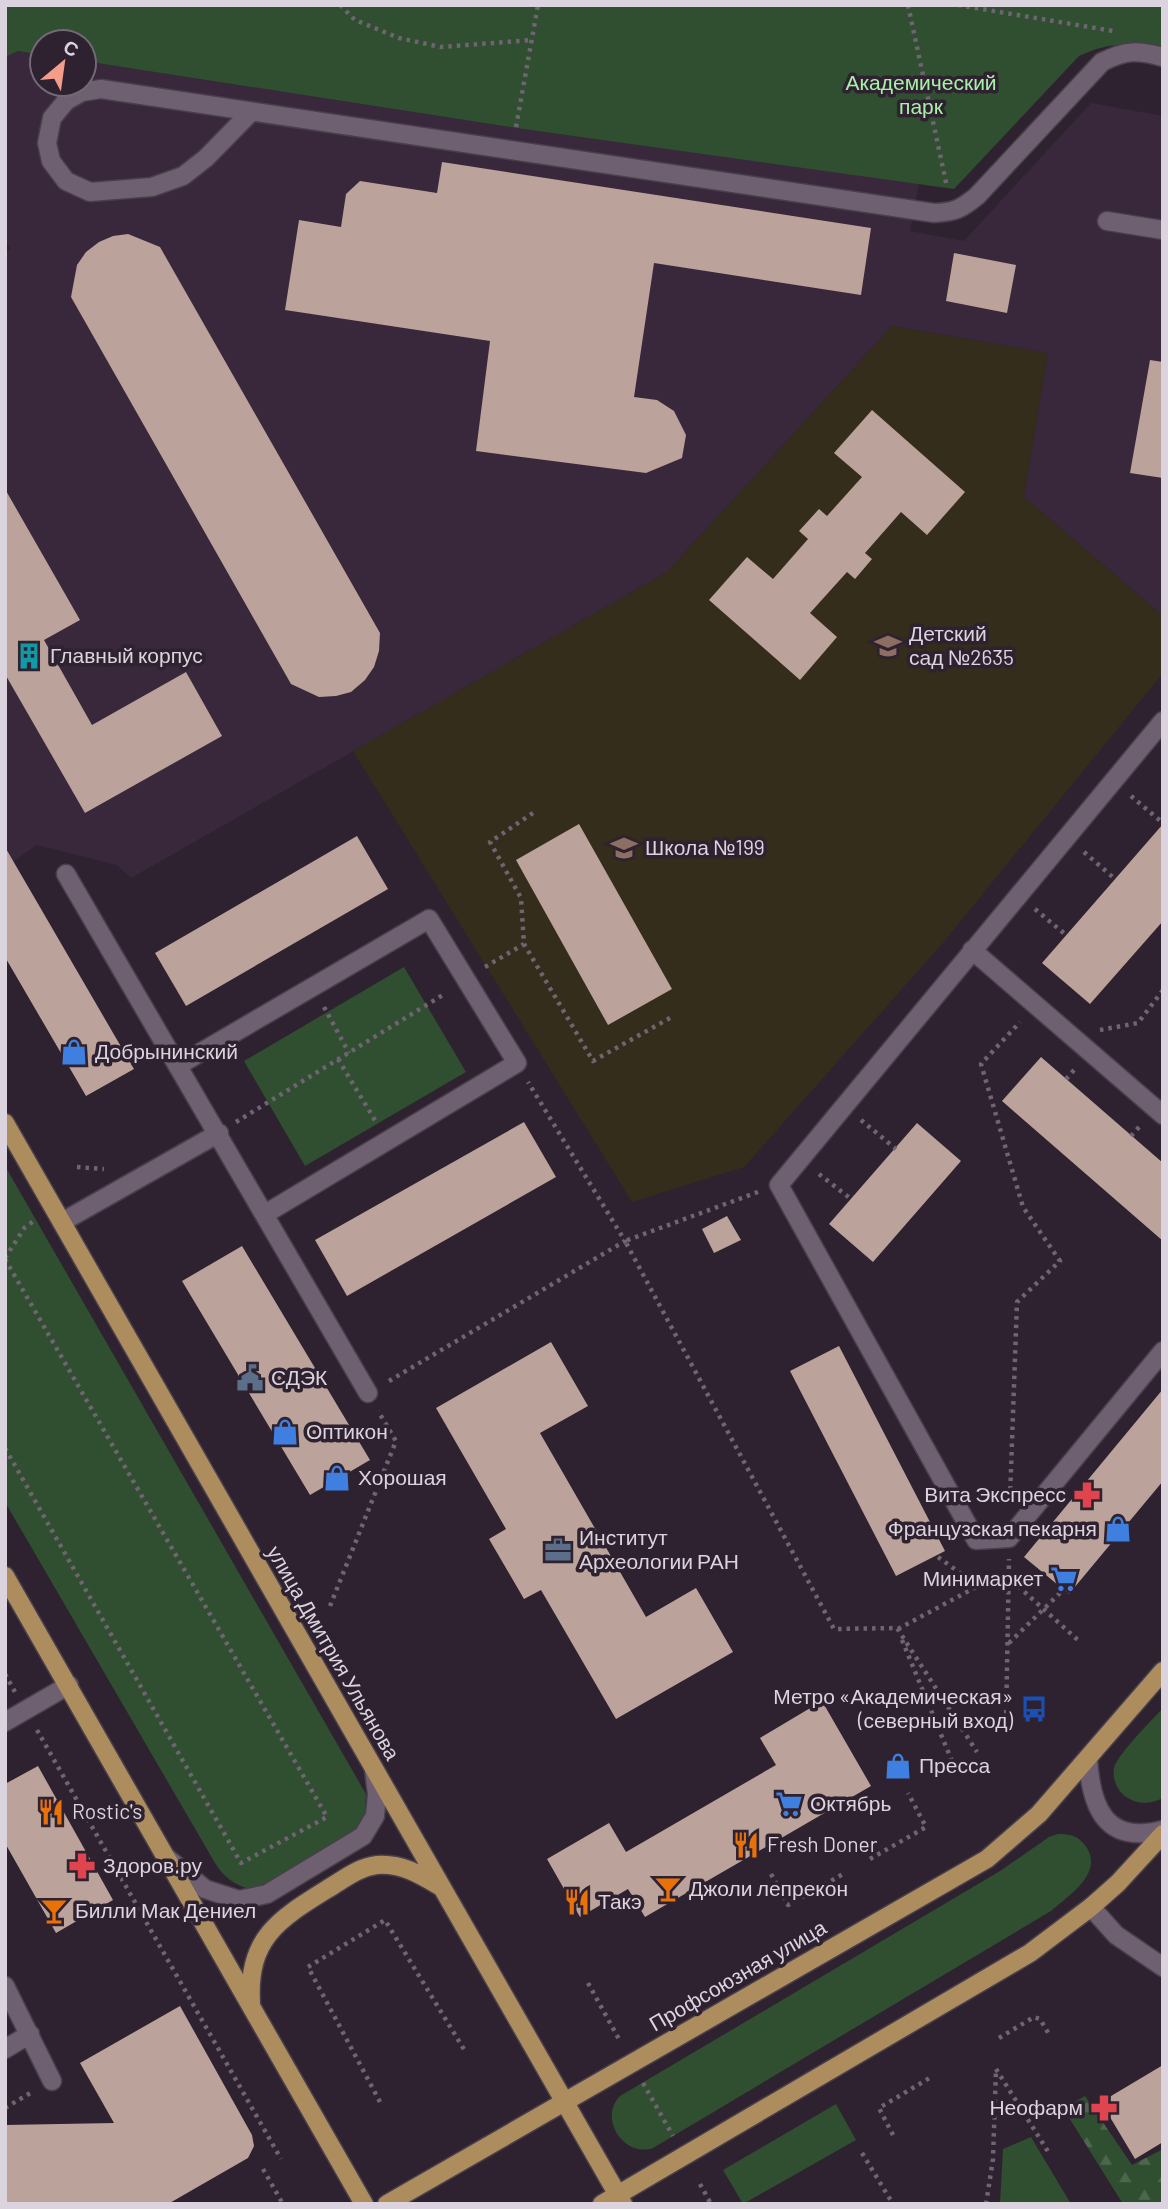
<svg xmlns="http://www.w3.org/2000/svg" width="1168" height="2209" font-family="Barlow,sans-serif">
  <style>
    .built { fill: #39283c }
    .education { fill: #342d1c }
    .green { fill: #304e30 }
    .forest { fill: url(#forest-firs) }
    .building { fill: #bba29a }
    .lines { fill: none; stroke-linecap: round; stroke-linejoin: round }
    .minor-casing { stroke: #493f4b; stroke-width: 21 }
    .major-casing { stroke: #493f4b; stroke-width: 21 }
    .path { stroke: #6f6471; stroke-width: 4.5; stroke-dasharray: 3.5 5; stroke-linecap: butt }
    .minor { stroke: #6e6071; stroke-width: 18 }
    .major { stroke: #ad8c5e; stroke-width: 18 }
    .labels { text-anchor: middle; stroke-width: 7; stroke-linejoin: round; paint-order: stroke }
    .park-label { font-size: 21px; fill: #a8f0a7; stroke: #2e2230 }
    .poi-label { font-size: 21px; fill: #dbd3dd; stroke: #2e2230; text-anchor: start }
    .street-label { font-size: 21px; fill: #dbd3dd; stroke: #2e2230 }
  </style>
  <defs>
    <pattern id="forest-firs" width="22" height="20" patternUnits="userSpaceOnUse" patternTransform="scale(1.75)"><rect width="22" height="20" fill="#304e30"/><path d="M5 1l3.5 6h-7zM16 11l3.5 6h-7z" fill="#4d674e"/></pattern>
  </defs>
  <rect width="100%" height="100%" fill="#2e2230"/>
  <path class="built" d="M18 51 42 55V84H84V61L516 128 919 183 910 231 964 241 1091 103 1163 116V616L1024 497 1048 353 892 326 667 572 131 878 117 865 37 845 5 867V252L11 249 5 239V57Z"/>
  <path class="education" d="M892 326 1048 353 1024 497 1163 616V673L942 944 744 1167 632 1202 353 751 667 572Z"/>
  <path class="green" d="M5 5H1163V51C1126 45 1114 40 1079 56L954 189 516 128 84 61V42H42V55L18 51 5 57Z
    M404 967 466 1072 305 1166 244 1061Z
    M5 1166 366 1794 365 1813 356 1830 303 1865 252 1890C235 1885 224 1878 215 1863L5 1502Z
    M1163 1708V1798C1151 1804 1138 1805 1126 1797 1116 1790 1110 1774 1116 1763 1125 1747 1150 1722 1163 1708Z
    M1058 1834C1071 1834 1079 1836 1087 1848 1103 1874 1068 1896 1051 1911L653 2148C624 2158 598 2118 620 2096L1000 1871 1049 1837Z
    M836 2104 856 2140 743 2204 723 2170Z
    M1031 2137 1071 2204H1000L1003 2149Z"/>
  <path class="forest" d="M1085 2096 1132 2165 1163 2149V2204H1123L1063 2108Z"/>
  <path class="building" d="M442 162 871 228 861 295 654 263 634 397 657 400 674 411 686 435 682 458 646 473 476 451 490 341 285 310 299 220 341 227 346 194 360 181 437 193Z
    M128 234 160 247 380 633 379 651 374 667 365 680 351 692 336 696 319 697 291 684 71 297 77 265 86 252 99 242 113 236Z
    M954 253 1016 265 1007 313 946 301Z
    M1150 360 1163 362V478L1130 473Z
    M872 410 965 492 927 535 901 512 865 553 872 559 855 579 847 572 810 613 837 637 800 680 709 600 747 557 773 579 808 539 799 531 819 509 827 516 862 477 834 453Z
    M5 489 80 620 44 640 92 725 186 672 222 736 85 813 5 674Z
    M579 824 672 989 608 1025 516 860Z
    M1163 824V921L1090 1004 1042 963Z
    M357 836 388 889 186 1006 155 953Z
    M5 847 134 1069 86 1096 5 957Z
    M1041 1057 1163 1163V1241L1002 1101Z
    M524 1122 556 1177 347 1296 315 1240Z
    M917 1123 961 1161 873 1262 829 1224Z
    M727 1216 741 1240 714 1253 702 1229Z
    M242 1246 370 1460 310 1495 182 1281Z
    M551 1342 588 1406 540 1433 646 1617 696 1588 733 1652 616 1719 541 1590 524 1599 489 1539 506 1529 436 1408Z
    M839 1346 945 1551 896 1576 790 1371Z
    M1163 1389V1481L1069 1594 1024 1557Z
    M822 1701 871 1786 645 1917 628 1889 580 1917 547 1859 609 1823 626 1852 776 1765 760 1738Z
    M38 1766 113 1900 56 1933 5 1843V1784Z
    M180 2006 252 2135 254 2146 248 2158 168 2204H5V2125L114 2123 80 2063Z
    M1163 2065V2142L1135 2159 1101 2102Z"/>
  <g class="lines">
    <g class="minor-casing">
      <path id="minor" d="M251 112 206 158 183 176 152 187 90 192 66 181 51 161 47 143 52 118 66 101 82 92 101 89 934 213C955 212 961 209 977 196L1102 62C1126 50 1137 50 1163 57
        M1107 221 1163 230
        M1163 721 779 1185 976 1540 1009 1538 1163 1351
        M66 874 368 1393
        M972 950 1163 1115
        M179 1065 429 919 517 1063 265 1214
        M62 1222 219 1133
        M5 1722 69 1685
        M1088 1759C1091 1807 1105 1845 1163 1830
        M167 1858 205 1889 239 1900 267 1894 363 1836 375 1816 377 1794 374 1770
        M1091 1907 1116 1935 1163 1967
        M5 1986 52 2081
        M5 2049 30 2034"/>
    </g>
    <g class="major-casing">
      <path id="major" d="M5 1123 623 2204
        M5 1576 364 2204
        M251 2003C247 1938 279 1919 329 1888 344 1879 359 1867 377 1865 402 1863 421 1875 441 1887
        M387 2204 987 1859 1039 1814 1163 1671
        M602 2204 1030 1953 1091 1907 1118 1883 1163 1834"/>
    </g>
    <path class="path" d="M340 5 355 20 399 38 441 47 532 40
      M908 5 947 187
      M958 5 1113 31
      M516 127 538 5
      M1131 796 1163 823
      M533 813 490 842 521 898 524 944 593 1061 670 1018
      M1084 852 1115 879
      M1035 909 1066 935
      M485 967 524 944
      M324 1007 349 1053
      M1100 1030 1138 1023 1163 990
      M338 1059 376 1122
      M1066 1079 1075 1069
      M861 1120 896 1149
      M236 1122 446 993
      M1131 1136 1140 1126
      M77 1167 104 1169
      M819 1174 851 1199
      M758 1192 625 1241 834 1629 897 1628 977 1752
      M5 1258 25 1227 34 1221
      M5 1259 327 1817 241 1863 5 1448
      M389 1381 625 1241 528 1082
      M1010 1498 1017 1302 1060 1261 1023 1207 981 1064 1020 1022
      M938 1557 978 1586 1009 1578 1079 1641
      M330 1606 396 1441 378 1411
      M898 1629 978 1586
      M902 1640 954 1766
      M1009 1643 1063 1590
      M5 1674 15 1692
      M1006 1722 1009 1559
      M37 1730 281 2159
      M870 1859 926 1827 908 1793
      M771 1874 788 1905 845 1873
      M588 1983 620 2041
      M999 2038 1034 2017 1040 2019 1050 2036
      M996 2069 1049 2153
      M643 2083 673 2136
      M380 2102 308 1967 385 1920 465 2051
      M5 2108 32 2092
      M893 2135 879 2108 933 2076
      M862 2153 893 2204
      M263 2169 283 2204
      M700 2184 711 2204
      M986 2204 993 2159 996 2069"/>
    <use href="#minor" class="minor"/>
    <use href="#major" class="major"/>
  </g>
  <defs>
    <g id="school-bare" transform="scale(2.1)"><path d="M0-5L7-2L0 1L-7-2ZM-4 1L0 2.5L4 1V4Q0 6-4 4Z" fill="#8d6e63" stroke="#2e2230" stroke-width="2.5" paint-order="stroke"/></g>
    <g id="building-bare" transform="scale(2.1)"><path d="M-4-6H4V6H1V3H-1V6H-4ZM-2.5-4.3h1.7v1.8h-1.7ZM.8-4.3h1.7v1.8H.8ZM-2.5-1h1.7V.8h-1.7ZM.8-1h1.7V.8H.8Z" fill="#0f9aa8" stroke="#2e2230" stroke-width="2.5" paint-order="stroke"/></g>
    <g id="shop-bare" transform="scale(2.1)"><path d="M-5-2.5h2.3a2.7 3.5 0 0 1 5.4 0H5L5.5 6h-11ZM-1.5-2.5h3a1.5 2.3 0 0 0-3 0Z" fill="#3f7fe0" stroke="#2e2230" stroke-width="2.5" paint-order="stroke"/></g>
    <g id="civic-bare" transform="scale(2.1)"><path d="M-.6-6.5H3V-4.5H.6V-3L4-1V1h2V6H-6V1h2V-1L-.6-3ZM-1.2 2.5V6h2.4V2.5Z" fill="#5c6f8a" stroke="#2e2230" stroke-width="2.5" paint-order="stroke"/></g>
    <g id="pharmacy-bare" transform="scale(2.1)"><path d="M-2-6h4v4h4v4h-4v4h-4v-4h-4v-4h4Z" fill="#e0444e" stroke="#2e2230" stroke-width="2.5" paint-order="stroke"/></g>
    <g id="office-bare" transform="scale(2.1)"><path d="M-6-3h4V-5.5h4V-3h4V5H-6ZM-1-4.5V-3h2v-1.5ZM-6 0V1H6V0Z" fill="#5c6f8a" stroke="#2e2230" stroke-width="2.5" paint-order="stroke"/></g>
    <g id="supermarket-bare" transform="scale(2.1)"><path d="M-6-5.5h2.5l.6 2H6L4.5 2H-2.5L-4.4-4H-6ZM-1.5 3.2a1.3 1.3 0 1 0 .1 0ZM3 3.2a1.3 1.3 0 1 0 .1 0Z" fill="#3f7fe0" stroke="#2e2230" stroke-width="2.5" paint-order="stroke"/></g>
    <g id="bus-bare" transform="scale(2.1)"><path d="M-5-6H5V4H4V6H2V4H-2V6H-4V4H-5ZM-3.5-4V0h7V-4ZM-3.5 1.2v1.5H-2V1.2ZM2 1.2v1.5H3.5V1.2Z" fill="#1a4fb4" stroke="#2e2230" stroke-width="2.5" paint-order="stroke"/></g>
    <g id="restaurant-bare" transform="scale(2.1)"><path d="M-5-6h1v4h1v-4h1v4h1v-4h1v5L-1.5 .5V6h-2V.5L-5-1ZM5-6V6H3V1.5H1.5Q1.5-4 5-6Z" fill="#e8710a" stroke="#2e2230" stroke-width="2.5" paint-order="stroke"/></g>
    <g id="bar-bare" transform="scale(2.1)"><path d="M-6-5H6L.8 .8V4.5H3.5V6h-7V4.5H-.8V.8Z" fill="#e8710a" stroke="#2e2230" stroke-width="2.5" paint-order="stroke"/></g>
  </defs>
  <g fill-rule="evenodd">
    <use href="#school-bare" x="888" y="646"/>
    <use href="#building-bare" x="29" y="656"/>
    <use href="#school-bare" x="624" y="848"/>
    <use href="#shop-bare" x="74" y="1052"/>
    <use href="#civic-bare" x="250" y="1378"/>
    <use href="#shop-bare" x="285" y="1432"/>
    <use href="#shop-bare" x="337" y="1478"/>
    <use href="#pharmacy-bare" x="1087" y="1495"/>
    <use href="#shop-bare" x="1118" y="1529"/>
    <use href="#office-bare" x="558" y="1550"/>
    <use href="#supermarket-bare" x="1064" y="1579"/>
    <use href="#bus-bare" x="1034" y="1709"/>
    <use href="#shop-bare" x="898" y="1766"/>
    <use href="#supermarket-bare" x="789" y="1804"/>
    <use href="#restaurant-bare" x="51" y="1812"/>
    <use href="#restaurant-bare" x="746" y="1845"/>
    <use href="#pharmacy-bare" x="82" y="1866"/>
    <use href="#bar-bare" x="668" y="1889"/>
    <use href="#restaurant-bare" x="577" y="1902"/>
    <use href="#bar-bare" x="54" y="1911"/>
    <use href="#pharmacy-bare" x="1104" y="2108"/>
  </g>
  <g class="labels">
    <g class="park-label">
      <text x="921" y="90">Академический<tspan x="921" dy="24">парк</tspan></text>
    </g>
    <g class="poi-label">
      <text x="909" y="641">Детский<tspan x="909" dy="24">сад №2635</tspan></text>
      <text x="50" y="663">Главный корпус</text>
      <text x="645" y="855">Школа №199</text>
      <text x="95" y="1059">Добрынинский</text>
      <text x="271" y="1385">СДЭК</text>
      <text x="306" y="1439">Оптикон</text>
      <text x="358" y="1485">Хорошая</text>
      <text x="1066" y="1502" text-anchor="end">Вита Экспресс</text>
      <text x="1097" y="1536" text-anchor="end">Французская пекарня</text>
      <text x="579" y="1545">Институт<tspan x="579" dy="24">Археологии РАН</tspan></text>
      <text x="1043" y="1586" text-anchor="end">Минимаркет</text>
      <text x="1013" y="1704" text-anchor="end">Метро «Академическая»<tspan x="1013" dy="24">(северный вход)</tspan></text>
      <text x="919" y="1773">Пресса</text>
      <text x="810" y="1811">Октябрь</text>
      <text x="72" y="1819">Rostic's</text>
      <text x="767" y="1852">Fresh Doner</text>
      <text x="103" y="1873">Здоров.ру</text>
      <text x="689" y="1896">Джоли лепрекон</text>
      <text x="598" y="1909">Такэ</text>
      <text x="75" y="1918">Билли Мак Дениел</text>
      <text x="1083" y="2115" text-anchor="end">Неофарм</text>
    </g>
    <g class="street-label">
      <text transform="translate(333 1653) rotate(60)" y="7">улица Дмитрия Ульянова</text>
      <text transform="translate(738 1976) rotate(-30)" y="7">Профсоюзная улица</text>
    </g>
  </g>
  <rect width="1168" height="2209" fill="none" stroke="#dbd3dd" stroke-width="14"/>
  <g transform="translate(63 63) rotate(29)"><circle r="33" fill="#2e2230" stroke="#736975" stroke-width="2"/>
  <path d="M0-5L12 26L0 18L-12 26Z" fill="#f49d8b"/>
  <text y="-10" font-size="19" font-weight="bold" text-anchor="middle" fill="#dbd3dd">С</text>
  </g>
</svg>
